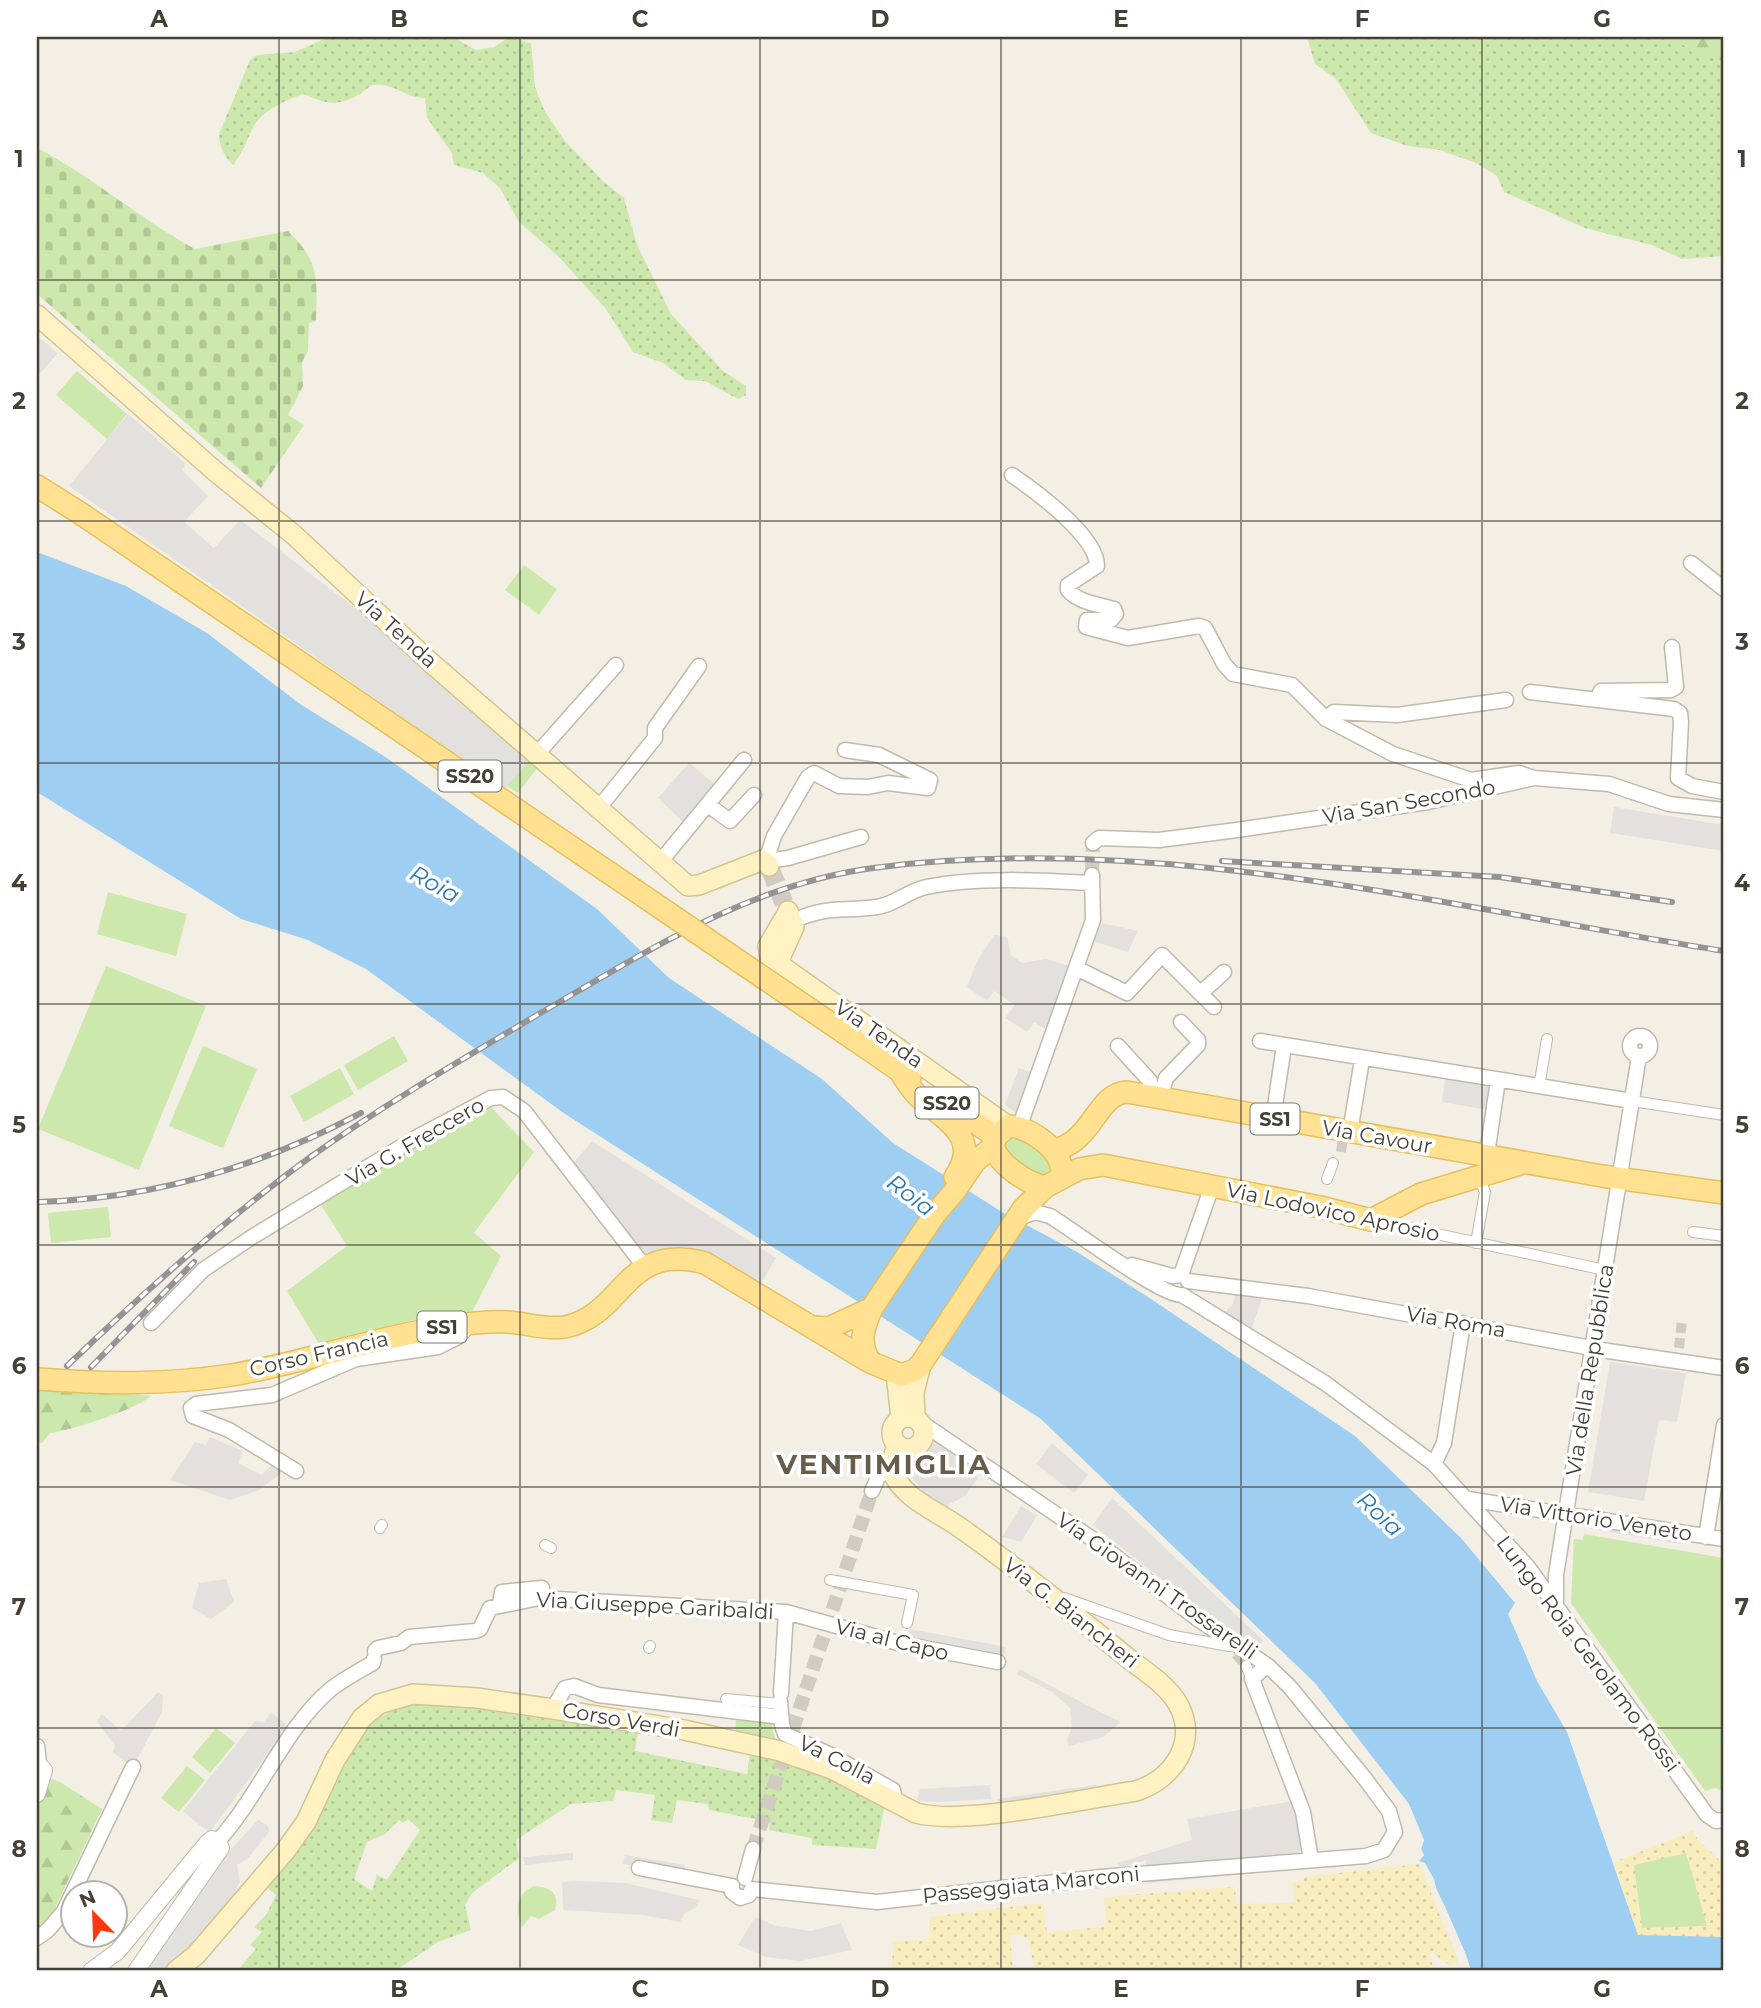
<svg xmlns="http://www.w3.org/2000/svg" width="1761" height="2008" font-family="Montserrat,sans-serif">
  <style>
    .grass { fill: url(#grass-dots); fill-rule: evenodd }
    .forest { fill: url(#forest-firs) }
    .sand { fill: url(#sand-dots) }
    .cemetery { fill: url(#cemetery-stones) }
    .green { fill: #cce8ac }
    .parking { fill: #e3e1dd }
    .water { fill: #9ecef2 }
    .pier { fill: #f3efe4 }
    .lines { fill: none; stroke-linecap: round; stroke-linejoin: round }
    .pedestrian-tunnel { stroke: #d0ccc1; stroke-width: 10; stroke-dasharray: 10 5; stroke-linecap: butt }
    .minor-tunnel { stroke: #d0ccc1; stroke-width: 14; stroke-dasharray: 14 7; stroke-linecap: butt }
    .secondary-tunnel { stroke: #d0ccc1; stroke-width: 19; stroke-dasharray: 19 10; stroke-linecap: butt }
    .pedestrian-casing { stroke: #c1b9aa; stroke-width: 12 }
    .minor-casing { stroke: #c1b9aa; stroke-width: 17 }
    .tertiary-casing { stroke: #c1b9aa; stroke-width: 18 }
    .secondary-casing { stroke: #d4c393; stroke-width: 22 }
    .primary-casing { stroke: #e6c05f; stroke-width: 24 }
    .pedestrian { stroke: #fff; stroke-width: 10 }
    .minor { stroke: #fff; stroke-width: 14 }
    .tertiary { stroke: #fff; stroke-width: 16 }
    .secondary { stroke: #fff1c2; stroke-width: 19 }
    .primary { stroke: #ffe191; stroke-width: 21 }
    .rail-casing { stroke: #949494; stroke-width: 6 }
    .rail { stroke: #fff; stroke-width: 3.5; stroke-dasharray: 10; stroke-linecap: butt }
    .primary-bridge-casing { stroke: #e6c05f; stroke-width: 24; stroke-linecap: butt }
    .primary-bridge { stroke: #ffe191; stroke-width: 21 }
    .grid { fill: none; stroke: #453f34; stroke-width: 2; stroke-opacity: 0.55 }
    .labels { text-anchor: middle; stroke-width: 7; stroke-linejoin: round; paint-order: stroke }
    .shield { fill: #fff; stroke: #7d7971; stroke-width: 2 }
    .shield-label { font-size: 19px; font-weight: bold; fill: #453f34 }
    .street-label { font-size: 21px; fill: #453f34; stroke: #fff }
    .water-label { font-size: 23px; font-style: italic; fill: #2b77b3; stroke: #fff }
    .district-label { font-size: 28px; font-weight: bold; letter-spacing: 2px; fill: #685d4b; stroke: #fff }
    .neatline { fill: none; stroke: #453f34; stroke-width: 2.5 }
    .grid-label { font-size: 23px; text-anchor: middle; font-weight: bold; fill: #453f34 }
  </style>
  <defs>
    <pattern id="grass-dots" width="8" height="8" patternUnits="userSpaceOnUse" patternTransform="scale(1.75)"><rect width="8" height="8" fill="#cce8ac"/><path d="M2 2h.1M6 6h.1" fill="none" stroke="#b1c895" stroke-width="1.8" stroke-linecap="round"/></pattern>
    <pattern id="forest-firs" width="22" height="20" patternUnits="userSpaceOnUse" patternTransform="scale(1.75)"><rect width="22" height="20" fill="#cce8ac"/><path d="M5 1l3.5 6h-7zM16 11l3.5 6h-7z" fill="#b1c895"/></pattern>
    <pattern id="sand-dots" width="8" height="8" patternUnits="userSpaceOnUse" patternTransform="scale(1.75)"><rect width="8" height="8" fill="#f9edbe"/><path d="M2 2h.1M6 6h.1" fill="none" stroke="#d7cca4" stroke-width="1.8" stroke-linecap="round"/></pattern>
    <pattern id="cemetery-stones" width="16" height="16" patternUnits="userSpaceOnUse" patternTransform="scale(1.75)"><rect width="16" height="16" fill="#cce8ac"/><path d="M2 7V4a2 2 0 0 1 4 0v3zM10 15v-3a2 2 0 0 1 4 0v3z" fill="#b1c895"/></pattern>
  </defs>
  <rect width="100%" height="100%" fill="#f3efe4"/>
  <path class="grass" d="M329 37H453L476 50 494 47 509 37 531 43 535 87 544 110 564 140 603 181 624 198 637 245 671 314 723 371 746 386V395L738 399 705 381 686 380 663 363 633 352 606 309 558 256 519 222 500 188 483 173 454 165 452 153 427 118 425 98C407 99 391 81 373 85 369 86 364 92 360 94 338 107 325 104 304 94 289 98 263 111 255 124 247 138 244 152 233 165 224 156 219 146 219 134L250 60 257 55 295 52Z
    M1307 37H1665L1724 62V256L1682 259 1652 245 1585 228 1504 192 1497 176 1476 163 1440 150 1408 146 1371 133 1336 79 1315 64Z
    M421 1701 638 1732 635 1751 747 1774 750 1753 809 1767 885 1804 876 1849 812 1845V1838L769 1830 770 1822 709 1810 708 1804 677 1800 672 1823 651 1820 655 1795 616 1790 613 1801 571 1804 516 1840 519 1858 472 1893 465 1905 471 1930 438 1942 395 1971H237L256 1949 250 1945 262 1932 254 1927 266 1915 276 1895 267 1888 294 1850 347 1754 372 1721 407 1704ZM408 1819 420 1830 387 1880 377 1875 372 1891 354 1879 367 1842 385 1834 399 1820 403 1823Z"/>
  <path class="forest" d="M1665 37H1724V62L1671 40Z
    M37 1385 151 1396C137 1409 70 1431 50 1433L42 1443 37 1442Z
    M37 1773 60 1782 102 1809 48 1923 37 1935Z"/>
  <path class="sand" d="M1693 1831C1698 1844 1710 1849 1719 1860H1724V1937L1638 1936 1614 1862Z
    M1419 1864 1457 1957 1458 1962 1450 1966 1432 1952 1430 1955 1433 1968 1440 1971H1035L1028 1938 1010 1934 1013 1971H891L894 1942 931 1938 929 1917 1043 1903 1047 1933 1107 1926 1104 1897 1235 1887 1236 1904 1290 1903 1295 1901 1292 1882H1303L1304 1877Z"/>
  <path class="cemetery" d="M37 148C93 177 140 219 195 249L288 231C320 262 317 279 316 321L309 323 308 351 302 362 303 386 288 415 304 425 261 488 37 294Z"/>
  <path class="green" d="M77 371 127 414 107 439 56 395Z
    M524 565 557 589 539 615 505 590Z
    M529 760 538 767 518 793 507 786Z
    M108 892 187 914 176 956 97 934Z
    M106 966 206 1006 139 1170 38 1129Z
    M394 1036 408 1061 358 1090 344 1065Z
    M203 1046 257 1069 223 1148 169 1126Z
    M340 1068 354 1094 304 1122 290 1096Z
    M487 1103 534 1152 474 1233 501 1256 472 1312 434 1315 319 1344 287 1291 347 1246 321 1205Z
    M1016 1133 1052 1158 1055 1171 1043 1180 1014 1162 1004 1149 1005 1143Z
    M108 1207 111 1237 51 1243 48 1213Z
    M1584 1534 1724 1558V1791L1715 1788 1705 1791 1571 1603 1574 1539 1583 1540Z
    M736 1720 771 1723 776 1741 735 1734Z
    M216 1728 235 1743 210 1773 192 1757Z
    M187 1766 205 1780 179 1812 161 1798Z
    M1686 1853 1707 1926 1642 1928 1634 1865Z
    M534 1886C550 1887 560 1893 555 1910L539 1919 531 1916 522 1927C515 1909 515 1895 534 1886Z"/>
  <path class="parking" d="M37 336 58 353 37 377Z
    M128 414 186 464 182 470 208 496 184 522 214 548 240 520 393 637 531 758 505 789 69 486Z
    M689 763 715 784 683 822 658 798Z
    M1614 807 1724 825V851L1610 833Z
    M1102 923 1138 931 1128 952 1093 941Z
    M994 935 1007 937 1011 955 1022 963 1046 959 1069 966 1045 1029 1034 1022 1027 1032 1005 1018 1015 1005 994 991 987 1001 967 987 977 961Z
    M1019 1068 1033 1073 1018 1114 1005 1105Z
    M1446 1071 1498 1080 1493 1111 1442 1102Z
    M592 1141 776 1258 759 1287 677 1249 645 1254 572 1165Z
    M1235 1295 1262 1299 1252 1328 1225 1312 1233 1304Z
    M1610 1362 1686 1373 1677 1422 1659 1420 1644 1501 1588 1492Z
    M933 1436 973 1464 978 1478 965 1496 946 1506 924 1492 906 1471V1460Z
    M210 1437 243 1451 238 1463 261 1475 272 1465 284 1471 259 1490 230 1500 170 1480 195 1442 206 1445Z
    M1052 1443 1088 1475 1074 1493 1036 1464Z
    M1112 1498 1263 1640 1258 1651 1216 1622 1093 1525Z
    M1021 1506 1037 1516 1021 1542 1002 1537Z
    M1589 1510 1630 1516 1628 1524 1683 1533 1681 1544 1586 1528Z
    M226 1579 234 1602 211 1619 192 1608 199 1583Z
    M910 1629 1006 1647 1004 1657 908 1638Z
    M1019 1669 1100 1712 1121 1722 1103 1737 1069 1746 1067 1740 1072 1727 1070 1708 1052 1692 1017 1674Z
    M158 1692 163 1696 162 1712 133 1767 113 1752 115 1746 97 1721 102 1714 121 1731Z
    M271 1712 288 1726 209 1833 183 1811 255 1721 264 1722Z
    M990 1785 991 1799 935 1802 917 1800 920 1789Z
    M1096 1785 1097 1790 998 1804 997 1799Z
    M1293 1801 1302 1846 1299 1855 1146 1868V1860L1119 1869 1118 1863 1192 1840 1187 1819Z
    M258 1820 267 1825 270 1831 248 1858 237 1865 240 1882 235 1892 201 1938 164 1971H140L210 1872Z
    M573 1853V1860L525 1865 523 1857Z
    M625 1855 685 1865V1874L623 1864Z
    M1294 1863 1298 1869 1116 1886 1113 1880Z
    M577 1881 625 1883 699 1900 697 1907 685 1913 680 1922 643 1915 563 1910 562 1882Z
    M1098 1881 1103 1888 951 1902 946 1896Z
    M755 1917 776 1926 811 1931 841 1923 852 1950 800 1961 766 1957 738 1945Z"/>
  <path class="water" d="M37 552 126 586 207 633 300 704 387 758 597 909 669 978 822 1079 893 1143 1002 1212 1077 1252 1148 1297 1355 1436 1461 1538 1515 1603 1508 1614 1537 1681 1567 1732 1638 1935 1724 1937V1971H1471C1468 1955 1428 1865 1419 1861L1424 1855 1421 1849 1424 1840 1409 1804 1315 1683 1041 1419 565 1114 366 969 308 940 241 919 37 792Z"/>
  <path class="pier" d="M1418 1836 1424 1840 1421 1849 1424 1855 1419 1861 1425 1863 1434 1879 1439 1900 1465 1952 1471 1971H1467L1462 1953 1436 1901 1431 1881 1422 1866 1416 1862 1415 1857 1420 1855Z"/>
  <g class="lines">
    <path class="pedestrian-tunnel" d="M1341 1152 1343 1138
      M1679 1348 1682 1320
      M1236 1654 1246 1666"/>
    <path class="minor-tunnel" d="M1092 873 1093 843
      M753 1849 872 1491"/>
    <path class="secondary-tunnel" d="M769 866 784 903"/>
    <g class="pedestrian-casing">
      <path id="pedestrian" d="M1539 1087 1547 1039
        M1632 1101 1724 1115
        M1327 1179 1333 1163
        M1376 1221 1605 1270
        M1693 1232 1724 1236
        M1476 1243 1485 1192 1479 1177
        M380 1528 382 1525
        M545 1545 551 1548
        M830 1580 913 1595 907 1623
        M1064 1598 1169 1635 1229 1646 1234 1642
        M649 1648 650 1646
        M1246 1666 1252 1679
        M726 1699 780 1704"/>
    </g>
    <g class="minor-casing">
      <path id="minor" d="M1012 475C1035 491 1097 536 1097 566L1068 585V590C1079 603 1098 604 1114 609L1116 614 1111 620H1087L1086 627 1128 638 1199 626 1205 628 1224 664 1233 674 1292 685 1326 719 1393 754 1471 780 1519 773 1534 778
        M1691 563 1724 589
        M1530 692 1674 709 1680 713 1681 722 1678 778 1692 786 1724 792
        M1599 695 1601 691 1671 690 1676 687 1672 647
        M1326 719 1334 712 1397 715 1506 700
        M845 750 879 755 930 780 928 788 888 783 868 787 839 786 814 773 808 777 774 836 766 861 788 858 861 837
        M537 754 616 665
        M708 805 730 821 754 795
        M598 809 655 738V728L699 666
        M1093 843 1099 838 1159 840 1237 830 1428 802 1534 778 1609 784 1669 804 1724 810
        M660 862 744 760
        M793 921C828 905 842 912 877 907 894 905 908 891 926 887 976 877 1041 880 1091 883
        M1076 968 1127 993 1162 955 1214 1007
        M1201 993 1224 972
        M1630 1046a10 10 0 1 1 20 0a10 10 0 1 1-20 0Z
        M1260 1041 1632 1101
        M1118 1046 1150 1081V1096
        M1160 1098 1166 1078 1198 1045V1040L1181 1022
        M1273 1119 1284 1046
        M1019 1128 1093 920 1092 875
        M1350 1132 1362 1060
        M1486 1161 1498 1080
        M1019 1218 1035 1212 1050 1216C1073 1230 1163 1297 1182 1295L1325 1383 1434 1464 1528 1567 1707 1815 1716 1821 1724 1820
        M1132 1265 1172 1276 1181 1275
        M1181 1275 1212 1186
        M1188 1281 1308 1296 1608 1351 1724 1368
        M151 1323 203 1270 252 1237 419 1136 491 1098 503 1097 524 1111 644 1266
        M1434 1464 1444 1443 1463 1323
        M296 1471 229 1430 193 1416 191 1408 196 1404 272 1395 356 1359 438 1347 458 1337 470 1324
        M872 1491 878 1477 890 1468
        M1468 1499 1724 1539
        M1706 1537 1724 1425
        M500 1604 502 1592 542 1588 539 1598
        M1556 1604V1575L1639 1056
        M375 1651 378 1648 401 1643 409 1637 475 1631 480 1629 490 1608 539 1598 786 1612 898 1643 998 1662
        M1267 1665 1252 1679 1303 1812 1311 1860
        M781 1693 786 1612
        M780 1701 782 1725 785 1734 831 1755 893 1790 895 1802
        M553 1709 565 1688 574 1686 598 1695 781 1717
        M37 1746 39 1763
        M218 1841C260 1795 285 1727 331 1689 344 1679 359 1671 373 1663L374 1659
        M639 1868 732 1886
        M745 1878 753 1849
        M732 1886V1892L740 1898 749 1895 752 1889
        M752 1889 877 1902 1101 1877 1366 1856 1384 1850 1395 1832 1389 1811 1366 1780 1289 1686 1267 1665 1199 1620 1091 1538 922 1423
        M37 1938 48 1930 64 1911 133 1767"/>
    </g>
    <g class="tertiary-casing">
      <path id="tertiary" d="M37 1763 44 1770 37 1794
        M91 1971 118 1951 207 1843 212 1839 218 1841 221 1848 136 1971"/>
    </g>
    <g class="secondary-casing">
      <path id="secondary" d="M37 315 216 472 294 535 429 661 688 886 699 885 763 860 769 866
        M788 912 768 946 770 958 1008 1126
        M782 968 780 958 794 927 788 911
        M896 1374 901 1418
        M892 1433a16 16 0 1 1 32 0a16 16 0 1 1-32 0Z
        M915 1418 914 1393 921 1364
        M176 1971 196 1955 286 1850 306 1822 335 1760 362 1718 379 1704 413 1694 477 1698 553 1709 684 1730 780 1751 832 1769 916 1813C963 1826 1083 1799 1136 1791 1173 1779 1199 1742 1178 1704 1167 1684 1141 1669 1123 1654 1070 1611 1017 1568 962 1529 936 1510 903 1500 890 1468L897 1445"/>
    </g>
    <g class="primary-casing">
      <path id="primary" d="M37 486 83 515
        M855 1040 910 1078
        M899 1070C905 1079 911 1090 919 1097 943 1119 983 1136 955 1177
        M943 1100 996 1137
        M1054 1150C1093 1142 1096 1094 1127 1092L1602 1176 1724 1193
        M1061 1176C1067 1152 1029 1126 1008 1126L996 1137 993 1147C1000 1165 1026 1183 1045 1187L1079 1169 1103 1165 1320 1207 1371 1220 1421 1194 1520 1164
        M812 1327 829 1328 872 1308 935 1214 954 1192 975 1161 993 1147
        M870 1362C858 1341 863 1329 872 1308
        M37 1379C103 1384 166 1385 232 1375 303 1363 372 1338 444 1327 464 1324 486 1321 507 1322 526 1323 546 1330 565 1327 625 1315 624 1241 705 1263L870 1362 901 1375 915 1370 921 1364 1023 1209 1045 1187"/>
    </g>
    <use href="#pedestrian" class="pedestrian"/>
    <use href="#minor" class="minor"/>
    <use href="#tertiary" class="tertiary"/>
    <use href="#secondary" class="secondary"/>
    <use href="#primary" class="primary"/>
    <g class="rail-casing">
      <path id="rail" d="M1222 861 1499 877 1672 902
        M37 1202C151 1199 260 1167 361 1113
        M67 1366C144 1292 223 1221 309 1158 386 1103 468 1056 549 1008 652 948 753 884 873 868 1158 831 1445 907 1724 951
        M91 1367 194 1262"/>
    </g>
    <use href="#rail" class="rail"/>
    <g class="primary-bridge-casing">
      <path id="primary-bridge" d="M83 515 855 1040"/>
    </g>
    <use href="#primary-bridge" class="primary-bridge"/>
  </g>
  <path class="grid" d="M279 37V1971M520 37V1971M760 37V1971M1001 37V1971M1241 37V1971M1482 37V1971M37 280H1724M37 521H1724M37 763H1724M37 1004H1724M37 1245H1724M37 1487H1724M37 1728H1724"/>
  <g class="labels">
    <g class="shield">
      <rect x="438.5" y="760.5" width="63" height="31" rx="5"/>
      <rect x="915.5" y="1087.5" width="63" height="31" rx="5"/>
      <rect x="1250.5" y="1103.5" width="49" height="31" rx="5"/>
      <rect x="417.5" y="1311.5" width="49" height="31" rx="5"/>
    </g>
    <g class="shield-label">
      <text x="470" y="783">SS20</text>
      <text x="947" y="1110">SS20</text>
      <text x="1275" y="1126">SS1</text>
      <text x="442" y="1334">SS1</text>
    </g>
    <g class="street-label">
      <text transform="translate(396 630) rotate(42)" y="7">Via Tenda</text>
      <text transform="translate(1409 802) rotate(-10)" y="7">Via San Secondo</text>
      <text transform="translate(879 1034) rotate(35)" y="7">Via Tenda</text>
      <text transform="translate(1377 1137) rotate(10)" y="7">Via Cavour</text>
      <text transform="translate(415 1142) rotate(-30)" y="7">Via G. Freccero</text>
      <text transform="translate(1333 1212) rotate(12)" y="7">Via Lodovico Aprosio</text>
      <text transform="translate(1456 1322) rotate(10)" y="7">Via Roma</text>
      <text transform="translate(319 1354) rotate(-13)" y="7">Corso Francia</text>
      <text transform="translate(1590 1370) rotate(-81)" y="7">Via della Repubblica</text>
      <text transform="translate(1596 1519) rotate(9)" y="7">Via Vittorio Veneto</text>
      <text transform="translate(1157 1586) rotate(35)" y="7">Via Giovanni Trossarelli</text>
      <text transform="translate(655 1606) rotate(3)" y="7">Via Giuseppe Garibaldi</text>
      <text transform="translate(1071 1613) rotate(38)" y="7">Via G. Biancheri</text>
      <text transform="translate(892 1640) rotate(14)" y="7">Via al Capo</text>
      <text transform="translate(1588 1654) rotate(53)" y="7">Lungo Roia Gerolamo Rossi</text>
      <text transform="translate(621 1720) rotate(10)" y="7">Corso Verdi</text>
      <text transform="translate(837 1760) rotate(27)" y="7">Va Colla</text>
      <text transform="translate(1031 1885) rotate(-6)" y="7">Passeggiata Marconi</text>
    </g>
    <g class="water-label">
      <text transform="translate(435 884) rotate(29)" y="8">Roia</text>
      <text transform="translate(911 1195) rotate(37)" y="8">Roia</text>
      <text transform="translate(1380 1514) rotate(43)" y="8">Roia</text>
    </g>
    <g class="district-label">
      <text x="884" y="1474">VENTIMIGLIA</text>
    </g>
  </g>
  <rect width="1761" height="2008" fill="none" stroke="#ffffff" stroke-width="77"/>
  <g transform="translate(94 1914) rotate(337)"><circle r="33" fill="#ffffff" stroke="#b5b2ae" stroke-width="2"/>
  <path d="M0-5L12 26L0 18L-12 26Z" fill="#ff370f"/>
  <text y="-10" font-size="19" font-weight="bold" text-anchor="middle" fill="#453f34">N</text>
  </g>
  <rect x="38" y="38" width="1684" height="1931" class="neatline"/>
  <g class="grid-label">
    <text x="159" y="27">A</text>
    <text x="399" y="27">B</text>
    <text x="640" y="27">C</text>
    <text x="880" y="27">D</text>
    <text x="1121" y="27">E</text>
    <text x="1362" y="27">F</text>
    <text x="1602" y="27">G</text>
    <text x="19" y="167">1</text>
    <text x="1742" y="167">1</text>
    <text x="19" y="409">2</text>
    <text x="1742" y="409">2</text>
    <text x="19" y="650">3</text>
    <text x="1742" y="650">3</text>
    <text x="19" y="891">4</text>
    <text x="1742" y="891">4</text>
    <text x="19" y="1133">5</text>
    <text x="1742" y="1133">5</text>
    <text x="19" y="1374">6</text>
    <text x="1742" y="1374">6</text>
    <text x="19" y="1615">7</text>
    <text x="1742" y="1615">7</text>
    <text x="19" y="1857">8</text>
    <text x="1742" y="1857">8</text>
    <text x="159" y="1997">A</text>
    <text x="399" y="1997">B</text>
    <text x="640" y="1997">C</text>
    <text x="880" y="1997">D</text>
    <text x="1121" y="1997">E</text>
    <text x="1362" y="1997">F</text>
    <text x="1602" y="1997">G</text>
  </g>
</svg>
